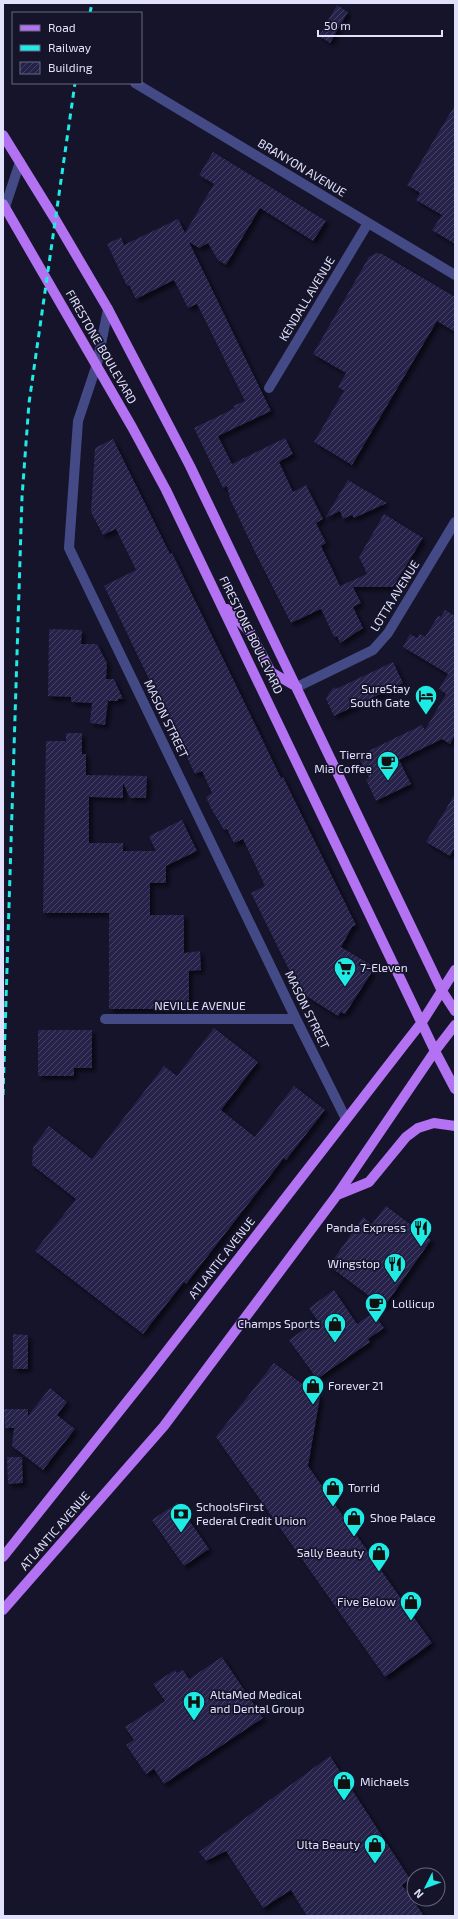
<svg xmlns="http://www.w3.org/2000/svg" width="458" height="1919" font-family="'Exo 2',sans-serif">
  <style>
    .building { fill: url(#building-hatch); filter: url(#shadow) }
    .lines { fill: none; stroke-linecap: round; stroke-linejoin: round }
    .minor { stroke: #444a85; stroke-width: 10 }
    .major { stroke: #b272f2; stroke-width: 10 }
    .rail { stroke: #1febe5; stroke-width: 3; stroke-dasharray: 6 5; stroke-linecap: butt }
    .labels { text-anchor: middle; stroke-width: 3.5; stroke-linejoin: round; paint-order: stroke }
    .street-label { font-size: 12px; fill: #e1e1fc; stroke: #15142b }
    .poi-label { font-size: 12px; fill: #e1e1fc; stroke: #15142b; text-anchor: end }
  </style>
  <defs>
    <pattern id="building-hatch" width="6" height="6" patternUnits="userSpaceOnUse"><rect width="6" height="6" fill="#25224a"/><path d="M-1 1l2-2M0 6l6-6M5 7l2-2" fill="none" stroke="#444265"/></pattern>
    <filter id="shadow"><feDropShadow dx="3.5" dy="3.5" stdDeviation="2" flood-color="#0009"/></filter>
  </defs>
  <rect width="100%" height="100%" fill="#15142b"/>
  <path class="building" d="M337 5 348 12 330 43 319 36Z
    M455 105V244L432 230 442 215 416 200 420 193 407 185Z
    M213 152 326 221 313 241 260 208 226 265 218 260 208 243 199 248 189 242 271 411 218 436 232 464 285 438 293 454 279 462 293 492 306 485 323 519 316 523 326 543 321 546 340 586 367 574 359 557 384 514 423 538 393 587H353L361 603 353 607 363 628 340 643 337 636 334 637 321 609 291 623 255 552 230 499 227 486 223 488 194 428 235 408 233 406 245 401 197 304 188 308 174 280 136 299 129 285 127 286 107 244 121 237 124 245 178 219 185 233 214 184 199 175Z
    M377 253 382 254 455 297V332L437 321 352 465 314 442 344 391 338 387 346 373 313 354 369 257Z
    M113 439 170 554 172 553 281 778 283 777 356 925 352 927 341 947 371 965 368 969 372 972 345 1014 341 1012 338 1016 300 992 251 893 265 886 243 839 234 843 227 829 224 830 212 810 206 797 212 793 202 771 195 774 104 586 136 570 116 529 103 535 91 512 95 448Z
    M348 480 387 503 354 518 352 515 343 519 340 511 325 518Z
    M445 610 455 616V735L450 744 442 739 399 760 411 784 376 801 366 780 369 778 358 756 422 725 425 730 446 694 439 689 448 674 403 647 410 634 417 638 420 634 425 637 438 616 441 617Z
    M49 629 82 630 81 644H97L107 663 106 679H114L123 699H118V701H108L105 725 90 723 92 703 71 702V697L48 696Z
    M393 662 403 683 334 716 326 699 329 693 334 687 336 689Z
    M66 733H82V754H86V775L147 776 146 798H130L123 783V798L89 797V843H123V851H156L149 836 182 820 197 851 166 866V883H150V915H184V953L200 951 201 970 189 971V1007H184V1009H109V913H43L46 741H66Z
    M455 794V847L450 856 426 842Z
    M214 1028 258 1062 221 1110 255 1137 294 1086 325 1110 286 1160 284 1158 186 1284 184 1282 143 1334 35 1251 76 1199 32 1165 33 1147 49 1126 92 1159 164 1066 177 1076Z
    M38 1030H92V1068H74V1076H38Z
    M386 1206 431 1240 384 1307 329 1266 363 1217 372 1224Z
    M334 1290 357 1324 373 1313 384 1328 368 1339 370 1342 317 1379 289 1340 317 1320 309 1308Z
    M13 1334 28 1335V1369H13Z
    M274 1363 320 1397 308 1466 432 1643 385 1677 216 1437Z
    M50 1388 67 1402 57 1415 75 1429 43 1470 12 1446 14 1428H5L4 1409H28V1416Z
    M7 1457H22L23 1483 8 1484Z
    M177 1503 209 1549 184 1566 152 1520Z
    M222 1657 263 1718 164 1784 154 1769 146 1774 126 1745 134 1740 125 1727 165 1701 153 1684 175 1670 177 1673 183 1670 189 1679Z
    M330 1756 410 1879 402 1885 424 1916H307L291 1890 263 1908 226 1851 206 1861 199 1852Z"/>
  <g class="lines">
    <path class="minor" d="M135 83 455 275
      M3 209 5 207 20 162
      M108 309 97 364 78 421 69 548 296 1019 346 1119
      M269 388 368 223
      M297 687 373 650 388 633 455 522
      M105 1019H296"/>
    <path class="major" d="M3 135 55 219 108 309 190 466 442 991 455 1011
      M3 204 132 427 166 490 435 1051 455 1089
      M227 609 250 632 271 672 297 687
      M337 1195 369 1182 406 1137 418 1128 434 1123 455 1126
      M3 1557 149 1374 404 1045 422 1022 455 970
      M3 1610 164 1426 337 1195 435 1051 455 1025"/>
    <path class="rail" d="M90 13 92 3
      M3 1095 22 497 29 403 75 83"/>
  </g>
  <defs>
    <g id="hotel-pin" transform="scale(1.15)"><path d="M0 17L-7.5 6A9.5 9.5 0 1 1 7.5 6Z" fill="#1febe5" stroke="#15142b"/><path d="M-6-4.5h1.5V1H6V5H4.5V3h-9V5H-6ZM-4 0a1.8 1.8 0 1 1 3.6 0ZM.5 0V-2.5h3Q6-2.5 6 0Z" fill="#111"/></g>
    <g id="cafe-pin" transform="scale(1.15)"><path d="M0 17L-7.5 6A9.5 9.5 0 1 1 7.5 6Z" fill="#1febe5" stroke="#15142b"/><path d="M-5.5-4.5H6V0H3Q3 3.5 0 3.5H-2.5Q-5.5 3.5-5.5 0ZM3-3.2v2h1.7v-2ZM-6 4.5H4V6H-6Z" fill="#111"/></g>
    <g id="supermarket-pin" transform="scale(1.15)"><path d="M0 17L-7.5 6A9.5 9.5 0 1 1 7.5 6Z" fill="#1febe5" stroke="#15142b"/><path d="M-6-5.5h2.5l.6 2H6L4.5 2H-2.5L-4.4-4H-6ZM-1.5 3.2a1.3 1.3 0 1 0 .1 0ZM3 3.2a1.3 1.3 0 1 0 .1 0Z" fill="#111"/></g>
    <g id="restaurant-pin" transform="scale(1.15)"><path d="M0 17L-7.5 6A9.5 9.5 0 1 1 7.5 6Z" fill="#1febe5" stroke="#15142b"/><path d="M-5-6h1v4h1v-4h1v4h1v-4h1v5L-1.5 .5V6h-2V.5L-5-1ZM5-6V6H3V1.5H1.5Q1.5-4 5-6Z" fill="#111"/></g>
    <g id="shop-pin" transform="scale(1.15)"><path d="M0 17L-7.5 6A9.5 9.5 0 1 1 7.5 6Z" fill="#1febe5" stroke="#15142b"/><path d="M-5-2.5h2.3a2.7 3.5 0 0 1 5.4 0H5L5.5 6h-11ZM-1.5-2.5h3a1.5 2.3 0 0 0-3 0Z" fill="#111"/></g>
    <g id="bank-pin" transform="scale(1.15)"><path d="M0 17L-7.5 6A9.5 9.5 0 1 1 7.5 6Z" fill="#1febe5" stroke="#15142b"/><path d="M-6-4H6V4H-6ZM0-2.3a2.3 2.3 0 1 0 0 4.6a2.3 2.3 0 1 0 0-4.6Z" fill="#111"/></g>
    <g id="hospital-pin" transform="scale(1.15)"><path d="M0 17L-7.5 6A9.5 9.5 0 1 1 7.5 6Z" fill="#1febe5" stroke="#15142b"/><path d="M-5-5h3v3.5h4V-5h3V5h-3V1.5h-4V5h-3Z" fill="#111"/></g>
  </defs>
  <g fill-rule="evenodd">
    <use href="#hotel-pin" x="426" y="696"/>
    <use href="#cafe-pin" x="388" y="762"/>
    <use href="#supermarket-pin" x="345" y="968"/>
    <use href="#restaurant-pin" x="421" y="1228"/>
    <use href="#restaurant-pin" x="395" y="1264"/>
    <use href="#cafe-pin" x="376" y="1304"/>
    <use href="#shop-pin" x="335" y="1324"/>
    <use href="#shop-pin" x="313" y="1386"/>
    <use href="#shop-pin" x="333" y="1488"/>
    <use href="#bank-pin" x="181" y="1514"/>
    <use href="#shop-pin" x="354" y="1518"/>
    <use href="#shop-pin" x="379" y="1553"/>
    <use href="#shop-pin" x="411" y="1602"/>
    <use href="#hospital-pin" x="194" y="1702"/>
    <use href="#shop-pin" x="344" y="1782"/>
    <use href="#shop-pin" x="375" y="1845"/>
  </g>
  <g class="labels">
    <g class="street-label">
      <text transform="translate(302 168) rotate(31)" y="4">BRANYON AVENUE</text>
      <text transform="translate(307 299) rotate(-59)" y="4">KENDALL AVENUE</text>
      <text transform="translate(101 347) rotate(60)" y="4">FIRESTONE BOULEVARD</text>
      <text transform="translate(395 596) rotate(-58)" y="4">LOTTA AVENUE</text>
      <text transform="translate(251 635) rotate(64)" y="4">FIRESTONE BOULEVARD</text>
      <text transform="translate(166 719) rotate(64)" y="4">MASON STREET</text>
      <text x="200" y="1010">NEVILLE AVENUE</text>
      <text transform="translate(307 1010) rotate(64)" y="4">MASON STREET</text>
      <text transform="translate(222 1258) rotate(-52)" y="4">ATLANTIC AVENUE</text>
      <text transform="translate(55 1531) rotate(-49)" y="4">ATLANTIC AVENUE</text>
    </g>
    <g class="poi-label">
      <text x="410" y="693">SureStay<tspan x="410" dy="14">South Gate</tspan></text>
      <text x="372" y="759">Tierra<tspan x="372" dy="14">Mia Coffee</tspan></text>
      <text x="360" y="972" text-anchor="start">7-Eleven</text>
      <text x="406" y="1232">Panda Express</text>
      <text x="380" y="1268">Wingstop</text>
      <text x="392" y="1308" text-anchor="start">Lollicup</text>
      <text x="320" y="1328">Champs Sports</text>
      <text x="328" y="1390" text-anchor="start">Forever 21</text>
      <text x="348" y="1492" text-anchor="start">Torrid</text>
      <text x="196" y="1511" text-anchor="start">SchoolsFirst<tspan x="196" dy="14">Federal Credit Union</tspan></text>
      <text x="370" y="1522" text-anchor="start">Shoe Palace</text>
      <text x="364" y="1557">Sally Beauty</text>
      <text x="396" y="1606">Five Below</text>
      <text x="210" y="1699" text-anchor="start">AltaMed Medical<tspan x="210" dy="14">and Dental Group</tspan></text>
      <text x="360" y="1786" text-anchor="start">Michaels</text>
      <text x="360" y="1849">Ulta Beauty</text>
    </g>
  </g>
  <rect width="458" height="1919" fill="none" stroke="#e1e1fc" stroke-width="8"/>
  <rect x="12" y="12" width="130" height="72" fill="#15142b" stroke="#67667f"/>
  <rect x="20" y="25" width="20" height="6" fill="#b272f2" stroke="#67667f"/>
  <text x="48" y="32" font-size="12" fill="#e1e1fc">Road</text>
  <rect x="20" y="45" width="20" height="6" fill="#1febe5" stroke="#67667f"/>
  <text x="48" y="52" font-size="12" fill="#e1e1fc">Railway</text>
  <rect x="20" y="62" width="20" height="12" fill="url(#building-hatch)" stroke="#67667f"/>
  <text x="48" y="72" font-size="12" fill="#e1e1fc">Building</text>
  <g transform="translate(426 1887) rotate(228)"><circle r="19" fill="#15142b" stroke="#67667f"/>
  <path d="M0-3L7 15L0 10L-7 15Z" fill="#1febe5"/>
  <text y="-6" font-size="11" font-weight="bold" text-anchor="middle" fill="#e1e1fc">N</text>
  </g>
  <path d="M318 30v6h124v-6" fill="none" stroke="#e1e1fc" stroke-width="2"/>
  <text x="324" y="30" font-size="12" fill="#e1e1fc" stroke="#15142b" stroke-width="3" paint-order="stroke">50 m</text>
</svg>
